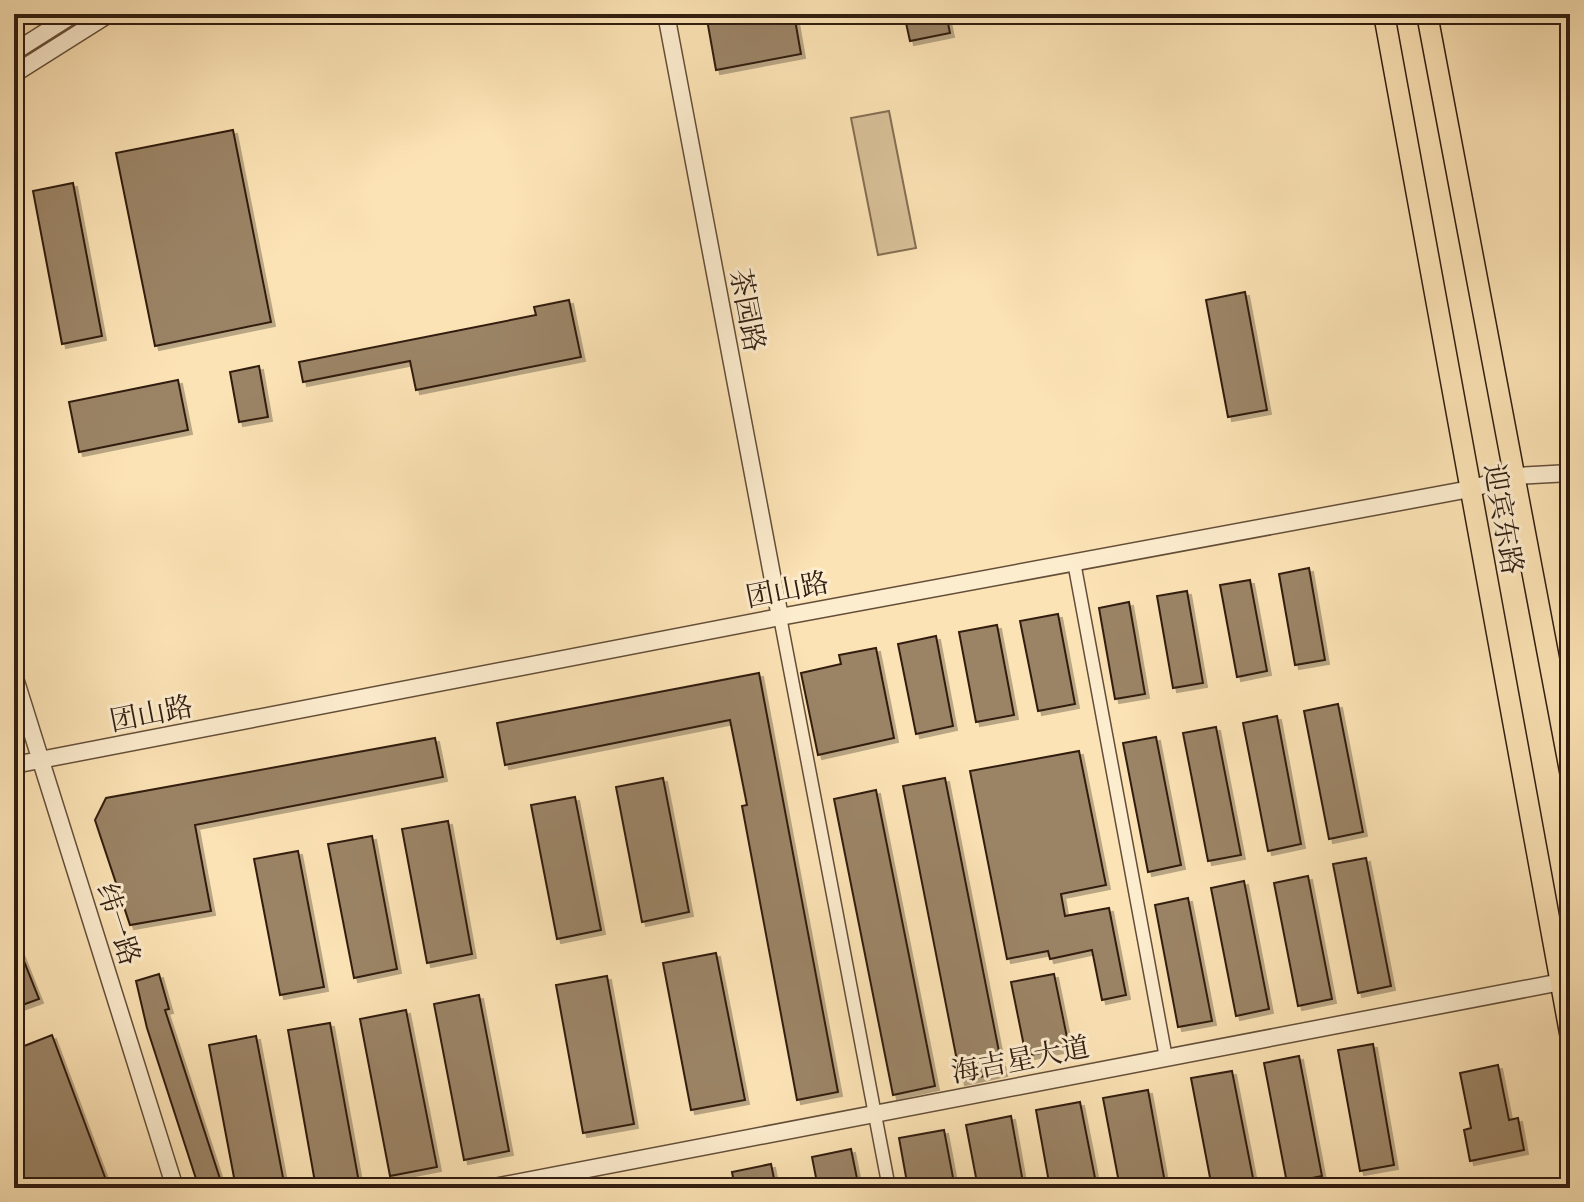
<svg xmlns="http://www.w3.org/2000/svg" width="1584" height="1202" font-family="'Sorts Mill Goudy','Noto Serif SC',serif">
  <style>
    .green { fill: #d9c199; stroke: #856f54; stroke-width: 2 }
    .building { fill: #9b8466; stroke: #311d10; stroke-width: 2; filter: url(#shadow) }
    .lines { fill: none; stroke-linecap: round; stroke-linejoin: round }
    .minor-casing { stroke: #644e39; stroke-width: 15 }
    .tertiary-casing { stroke: #644e39; stroke-width: 19 }
    .trunk-casing { stroke: #311d10; stroke-width: 23 }
    .minor { stroke: #fdedcf; stroke-width: 12 }
    .tertiary { stroke: #fdedcf; stroke-width: 16 }
    .trunk { stroke: #fce3b5; stroke-width: 20 }
    .labels { text-anchor: middle; stroke-width: 6; stroke-linejoin: round; paint-order: stroke }
    .street-label { font-size: 28px; fill: #311d10; stroke: #fdedcf }
  </style>
  <defs>
    <filter id="shadow"><feDropShadow dx="4" dy="4" stdDeviation="0" flood-color="#0004"/></filter>
  </defs>
  <rect width="100%" height="100%" fill="#fce3b5"/>
  <filter id="stains"><feTurbulence type="fractalNoise" baseFrequency=".0025" numOctaves="4"/><feColorMatrix values="0 0 0 0 .2 0 0 0 0 .09 0 0 0 0 .02 0 0 0 .5 -.17"/></filter>
  <radialGradient id="worn" r=".72"><stop offset=".6" stop-color="#630" stop-opacity="0"/><stop offset="1" stop-color="#630" stop-opacity=".3"/></radialGradient>
  <path class="green" d="M889 111 916 248 878 255 851 118Z"/>
  <path class="building" d="M706 14H794L801 54 716 70Z
    M904 14H946L950 33 910 41Z
    M233 130 271 322 155 346 116 153Z
    M73 183 102 336 62 344 33 191Z
    M1245 292 1267 410 1228 417 1206 300Z
    M569 300 581 357 416 390 410 361 303 382 299 362 536 315 534 307Z
    M259 366 268 417 239 422 230 372Z
    M178 380 188 430 79 452 69 402Z
    M1309 568 1325 660 1295 665 1279 574Z
    M1250 580 1267 671 1237 677 1220 585Z
    M1187 591 1203 683 1173 688 1157 596Z
    M1129 602 1145 694 1115 699 1099 608Z
    M1058 614 1075 704 1038 711 1020 621Z
    M997 625 1014 715 976 722 959 632Z
    M936 636 953 726 916 734 898 644Z
    M876 648 894 738 818 755 801 673 841 664 839 655Z
    M759 673 838 1092 797 1100 742 806 747 805 730 720 505 765 497 723Z
    M1338 704 1363 832 1329 839 1304 711Z
    M1277 716 1301 844 1268 851 1243 723Z
    M1216 727 1241 855 1208 861 1183 733Z
    M1156 737 1181 865 1148 872 1123 743Z
    M435 738 443 777 195 825 211 911 130 925 95 820 106 798Z
    M1079 751 1106 885 1061 894 1065 916 1109 908 1126 995 1102 1000 1092 950 1050 959 1048 951 1007 959 970 771Z
    M663 778 689 912 642 922 616 787Z
    M945 778 1003 1072 961 1081 903 786Z
    M876 790 935 1086 893 1095 834 799Z
    M575 797 601 930 557 939 531 805Z
    M448 821 472 954 427 963 402 829Z
    M372 836 397 969 354 978 328 844Z
    M298 851 324 987 280 995 254 859Z
    M1366 858 1391 986 1358 993 1333 864Z
    M1308 876 1332 999 1298 1006 1274 883Z
    M1244 881 1269 1009 1236 1016 1211 888Z
    M1188 898 1212 1021 1178 1027 1155 905Z
    M14 936 39 999 14 1008Z
    M716 953 745 1100 691 1110 663 963Z
    M159 974 169 1009 165 1010 223 1188H199L147 1028 136 981Z
    M1054 974 1069 1047 1026 1056 1011 982Z
    M607 976 634 1124 583 1133 556 985Z
    M479 995 509 1151 464 1160 434 1004Z
    M406 1010 437 1167 390 1176 360 1019Z
    M330 1023 360 1188H316L288 1030Z
    M52 1035 109 1188H14V1050Z
    M256 1036 285 1188H236L209 1045Z
    M1373 1044 1394 1165 1360 1171 1338 1050Z
    M1299 1056 1322 1176 1287 1183 1264 1063Z
    M1498 1065 1509 1120 1518 1118 1524 1150 1470 1161 1464 1130 1471 1128 1460 1073Z
    M1232 1071 1255 1188H1212L1191 1078Z
    M1148 1090 1166 1188H1120L1103 1098Z
    M1080 1102 1097 1188H1050L1036 1110Z
    M1011 1116 1024 1188H978L966 1125Z
    M944 1130 955 1188H908L899 1138Z
    M851 1149 859 1188H818L812 1157Z
    M771 1164 776 1188H735L732 1172Z"/>
  <g class="lines">
    <g class="minor-casing">
      <path id="minor" d="M1074 562 1166 1058
        M780 617 889 1188"/>
    </g>
    <g class="tertiary-casing">
      <path id="tertiary" d="M666 14 780 617
        M14 52 74 14
        M14 74 109 14
        M14 675 175 1188
        M14 765 780 617 1470 489 1515 476 1570 473
        M489 1188 1561 982"/>
    </g>
    <g class="trunk-casing">
      <path id="trunk" d="M1384 14 1570 1033
        M1427 14 1570 771"/>
    </g>
    <use href="#minor" class="minor"/>
    <use href="#tertiary" class="tertiary"/>
    <use href="#trunk" class="trunk"/>
  </g>
  <g class="labels">
    <g class="street-label">
      <text transform="translate(748 310) rotate(79)" y="10">茶园路</text>
      <text transform="translate(1504 519) rotate(80)" y="10">迎宾东路</text>
      <text transform="translate(787 589) rotate(-11)" y="10">团山路</text>
      <text transform="translate(151 713) rotate(-11)" y="10">团山路</text>
      <text transform="translate(119 924) rotate(72)" y="10">纬一路</text>
      <text transform="translate(1020 1059) rotate(-11)" y="10">海吉星大道</text>
    </g>
  </g>
  <rect width="1584" height="1202" fill="none" stroke="#fce3b5" stroke-width="48"/>
  <rect x="16" y="16" width="1552" height="1170" fill="none" stroke="#311d10" stroke-width="4"/>
  <rect x="24" y="24" width="1536" height="1154" fill="none" stroke="#311d10" stroke-width="2"/>
  <rect width="100%" height="100%" filter="url(#stains)"/>
  <rect width="100%" height="100%" fill="url(#worn)"/>
</svg>
